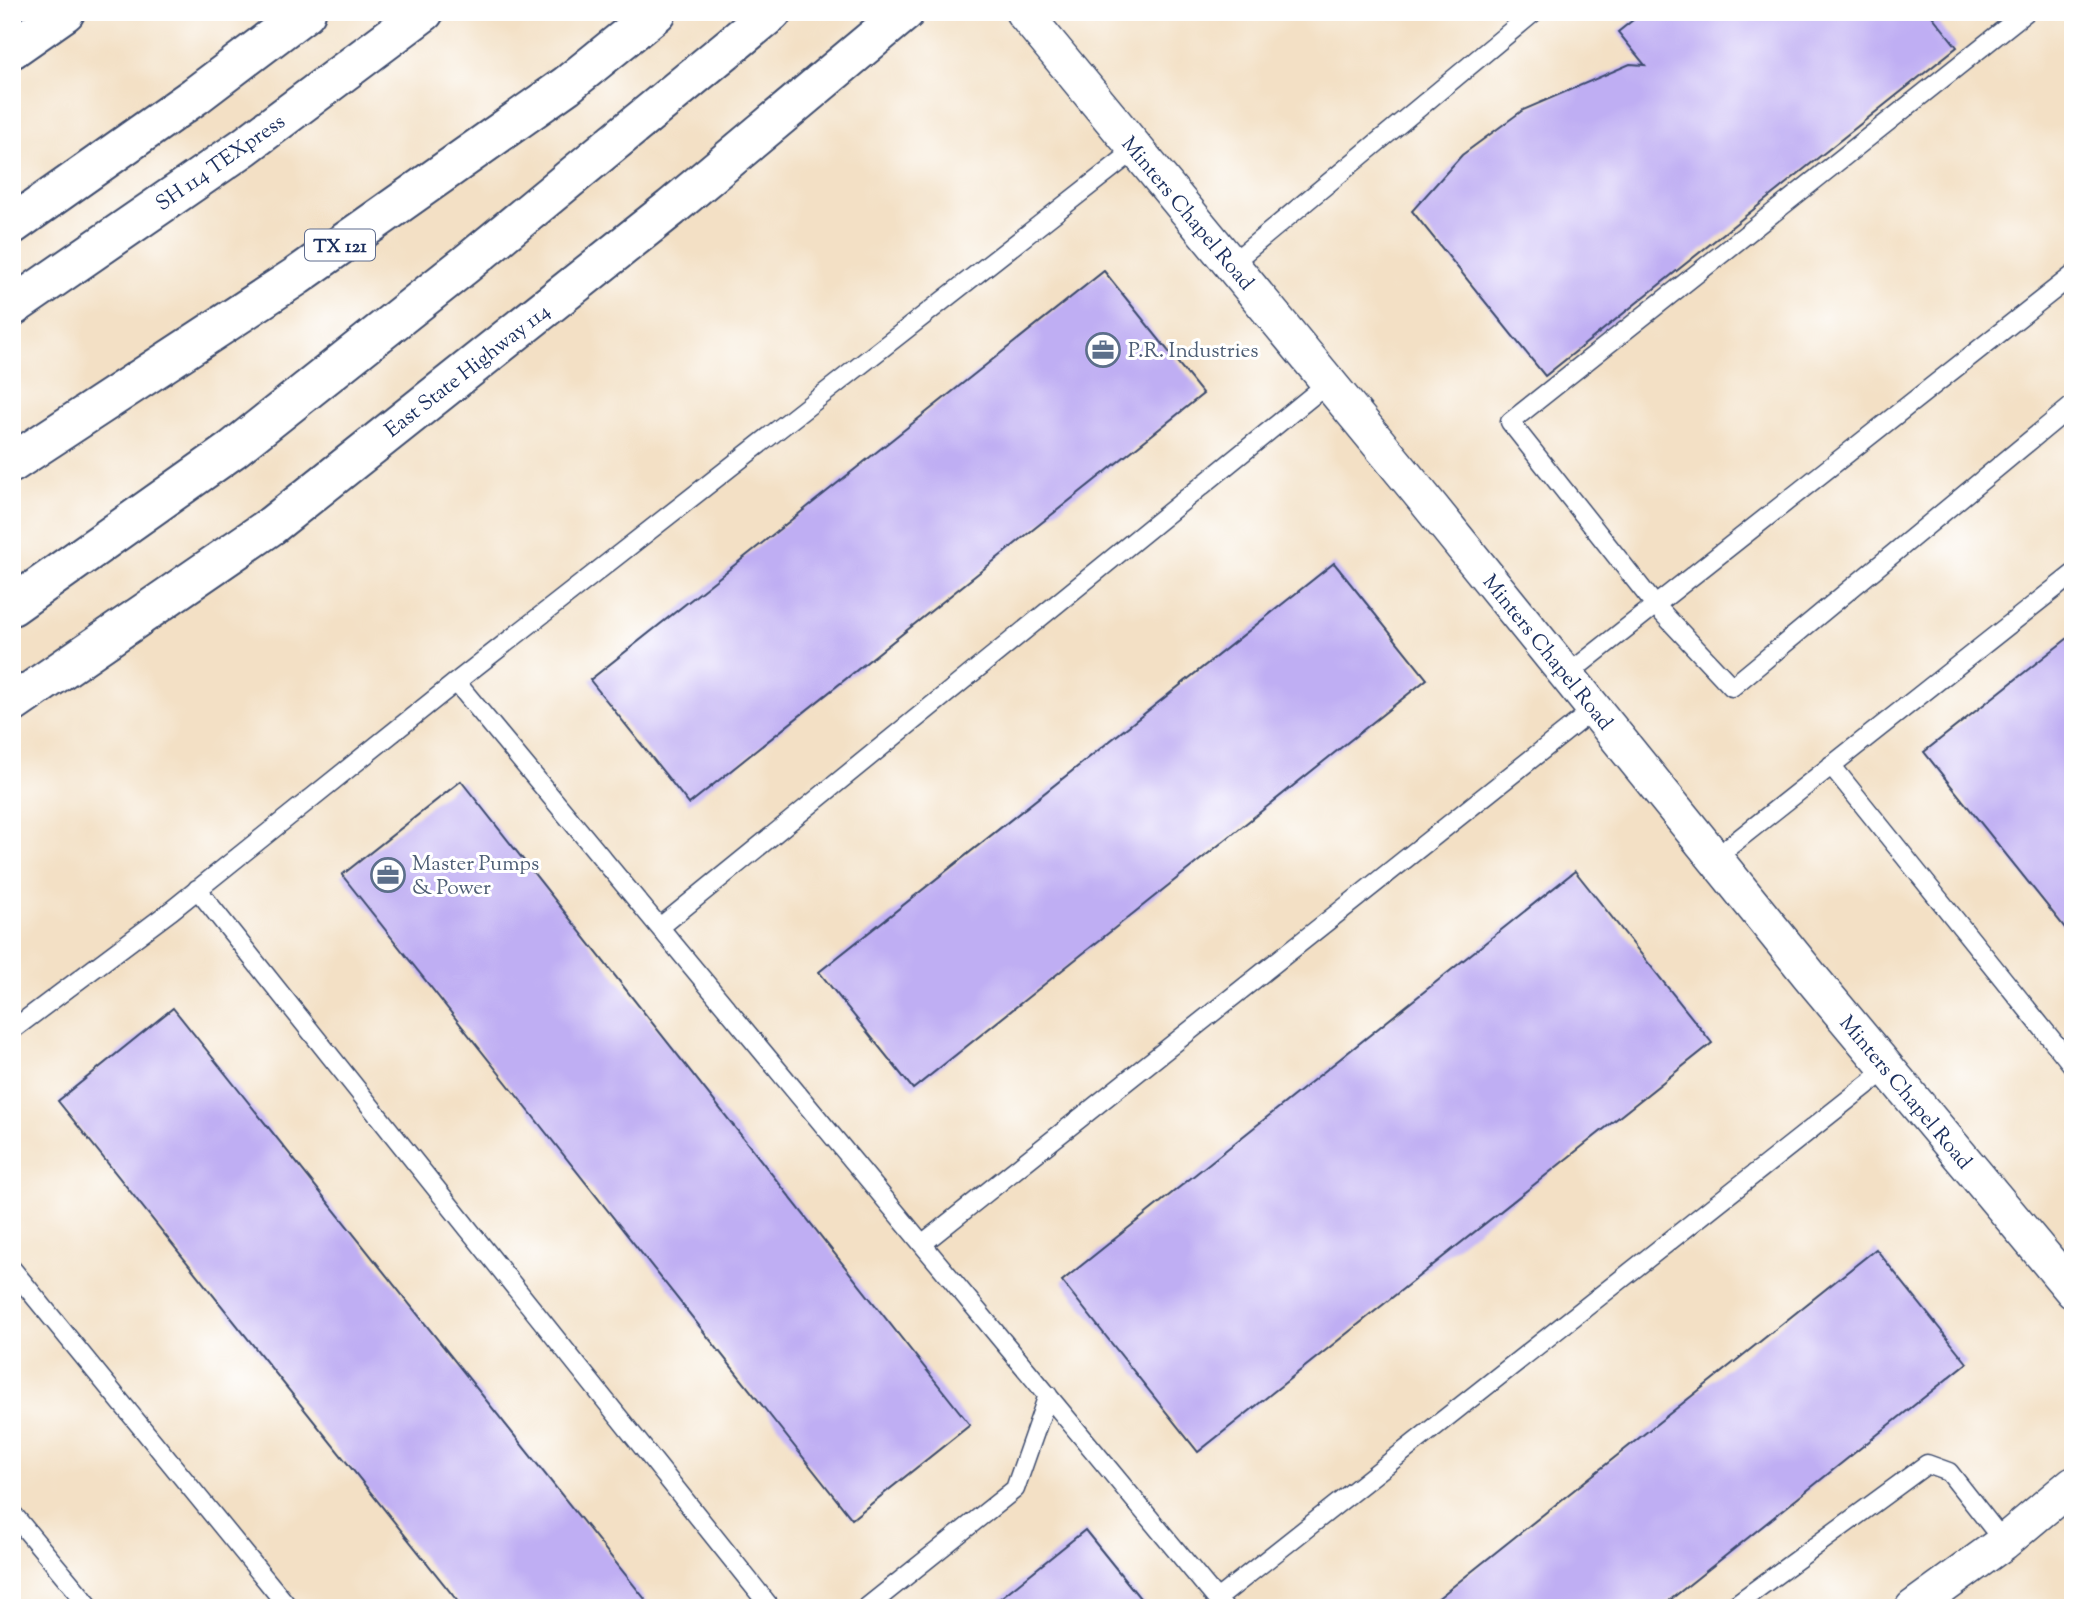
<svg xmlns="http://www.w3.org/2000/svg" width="2085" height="1620" font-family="'Sorts Mill Goudy',serif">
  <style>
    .building { fill: #bfaef3 }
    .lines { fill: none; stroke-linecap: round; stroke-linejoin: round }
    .lane-casing { stroke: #3b4a6d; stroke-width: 21 }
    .street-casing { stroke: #3b4a6d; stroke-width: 38 }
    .secondary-casing { stroke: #3b4a6d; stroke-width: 42 }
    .highway-casing { stroke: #3b4a6d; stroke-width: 42 }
    .lane { stroke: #fff; stroke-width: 18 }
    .street { stroke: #fff; stroke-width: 35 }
    .secondary { stroke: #fff; stroke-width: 38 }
    .highway { stroke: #fff; stroke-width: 38 }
    .labels { text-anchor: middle; stroke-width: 6; stroke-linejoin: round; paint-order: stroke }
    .shield { fill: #fff; stroke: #5f6d8e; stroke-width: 2 }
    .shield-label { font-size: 19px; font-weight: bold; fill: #1b2f5e }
    .street-label { font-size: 21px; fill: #1b2f5e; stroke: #fff }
    .service-label { font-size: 21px; fill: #4e5e75; stroke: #fff; text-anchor: start }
  </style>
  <rect width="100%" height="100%" fill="#fff"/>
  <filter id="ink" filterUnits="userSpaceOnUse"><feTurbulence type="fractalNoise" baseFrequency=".0143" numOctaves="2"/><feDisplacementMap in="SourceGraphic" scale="14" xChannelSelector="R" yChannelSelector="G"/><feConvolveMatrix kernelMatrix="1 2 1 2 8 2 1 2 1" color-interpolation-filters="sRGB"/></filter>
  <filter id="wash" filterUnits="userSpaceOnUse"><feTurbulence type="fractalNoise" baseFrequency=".00686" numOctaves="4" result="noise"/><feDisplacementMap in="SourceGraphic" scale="28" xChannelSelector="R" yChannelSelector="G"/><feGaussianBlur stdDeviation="1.57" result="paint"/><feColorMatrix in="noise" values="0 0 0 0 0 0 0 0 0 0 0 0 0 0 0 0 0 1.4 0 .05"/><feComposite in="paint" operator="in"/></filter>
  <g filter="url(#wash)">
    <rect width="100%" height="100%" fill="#f3e0c5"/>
    <g id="blocks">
      <path class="building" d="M1643 12H1929L1957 47 1545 376 1412 211 1462 155 1523 110 1630 64 1645 65 1618 32Z
        M1104 271 1203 394 689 804 590 680Z
        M1334 563 1427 679 913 1089 819 972Z
        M2073 634V938L1924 752Z
        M461 781 970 1425 852 1519 342 875Z
        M1575 871 1712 1043 1198 1452 1062 1281Z
        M173 1008 652 1608H463L58 1101Z
        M1876 1249 1967 1363 1660 1608H1426Z
        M1085 1530 1148 1608H988Z"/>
    </g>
  </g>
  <g filter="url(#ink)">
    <use href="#blocks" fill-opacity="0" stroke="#3b4a6d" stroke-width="2"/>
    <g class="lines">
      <g class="lane-casing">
        <path id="lane" d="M2026 12 1510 422 1655 605 1732 687 2073 405
          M1231 264 1534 12
          M1567 675 2073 275
          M456 682 1135 150
          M1831 765 2073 1066
          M1716 857 2073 574
          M197 889 771 1608
          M660 927 1328 383
          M12 1030 172 910 456 682 1224 1608
          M922 1244 1594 709
          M12 1269 289 1608
          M12 1513 91 1608
          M1217 1599 1887 1069
          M866 1608 1015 1489 1048 1395
          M1731 1608 1927 1464 1949 1472 2004 1542"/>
      </g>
      <g class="street-casing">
        <path id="street" d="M1023 12 1418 491 1810 976 2073 1291
          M1913 1608 2004 1542 2073 1484"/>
      </g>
      <g class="secondary-casing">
        <path id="secondary" d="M12 704 271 526 671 208 905 12"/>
      </g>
      <g class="highway-casing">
        <path id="highway" d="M12 49 65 12
          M12 225 195 96 306 12
          M12 307 244 147 424 12
          M12 463 297 276 567 85 657 12
          M12 606 232 450 465 265 772 12"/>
      </g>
      <use href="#lane" class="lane"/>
      <use href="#street" class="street"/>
      <use href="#secondary" class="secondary"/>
      <use href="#highway" class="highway"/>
    </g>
  </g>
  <defs>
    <g id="office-ring" transform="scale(1.75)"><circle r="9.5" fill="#fff" stroke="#5c6f8a" stroke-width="1.5"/><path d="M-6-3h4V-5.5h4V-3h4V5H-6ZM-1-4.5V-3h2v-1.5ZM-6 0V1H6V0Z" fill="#5c6f8a"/></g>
  </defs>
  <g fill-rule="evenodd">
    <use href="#office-ring" x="1103" y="350"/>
    <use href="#office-ring" x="388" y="875"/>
  </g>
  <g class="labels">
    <rect class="shield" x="305" y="229.5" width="70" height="31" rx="5"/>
    <g class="shield-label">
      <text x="340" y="252">TX 121</text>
    </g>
    <g class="street-label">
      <text transform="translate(220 162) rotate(-35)" y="7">SH 114 TEXpress</text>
      <text transform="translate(1188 213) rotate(50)" y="7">Minters Chapel Road</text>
      <text transform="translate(467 370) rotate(-38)" y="7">East State Highway 114</text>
      <text transform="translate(1548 652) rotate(51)" y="7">Minters Chapel Road</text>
      <text transform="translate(1906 1092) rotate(50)" y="7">Minters Chapel Road</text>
    </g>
    <g class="service-label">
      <text x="1128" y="357">P.R. Industries</text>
      <text x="412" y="870">Master Pumps<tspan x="412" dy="24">&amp; Power</tspan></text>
    </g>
  </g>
  <rect width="2085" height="1620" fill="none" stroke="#fff" stroke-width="42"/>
</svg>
